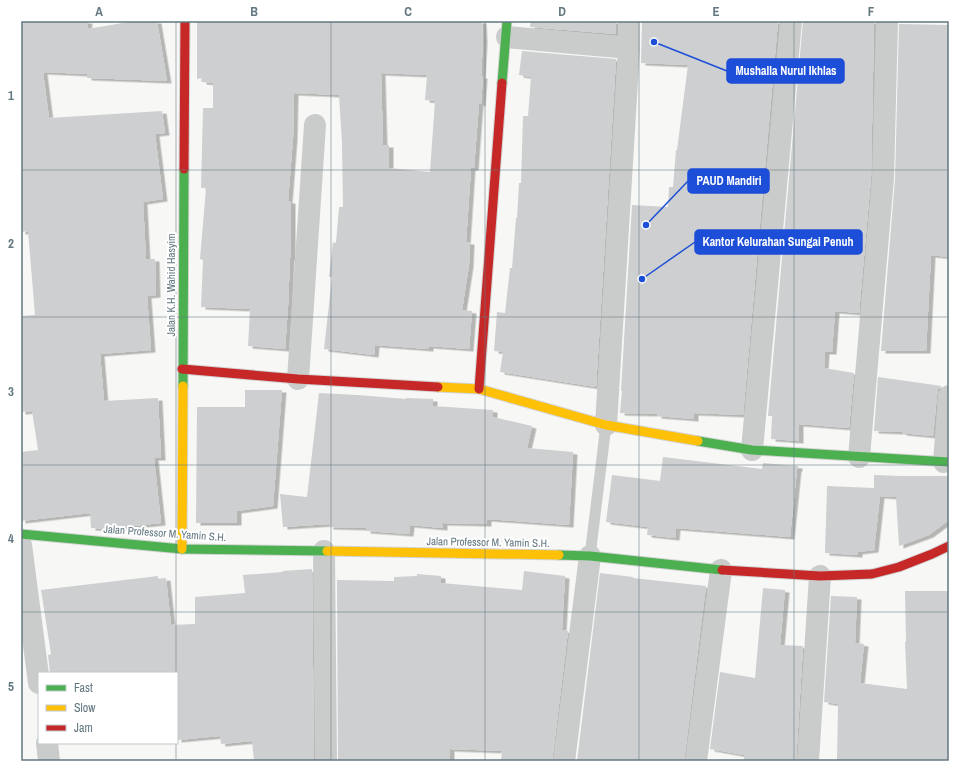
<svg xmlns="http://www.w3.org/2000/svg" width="970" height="782" font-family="'Archivo Narrow',sans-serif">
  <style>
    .building { fill: #cdcfd0; fill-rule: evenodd; filter: url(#shadow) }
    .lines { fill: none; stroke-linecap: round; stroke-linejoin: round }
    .fast-casing { stroke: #d3d4d4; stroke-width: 11 }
    .slow-casing { stroke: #d3d4d4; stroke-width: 11 }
    .jam-casing { stroke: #d3d4d4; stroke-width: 11 }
    .lane { stroke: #cacccc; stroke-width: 11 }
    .street { stroke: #cacccc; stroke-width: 22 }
    .fast { stroke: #4caf50; stroke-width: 9 }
    .slow { stroke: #ffc107; stroke-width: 9 }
    .jam { stroke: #c62828; stroke-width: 9 }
    .grid { fill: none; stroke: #637881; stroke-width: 1; stroke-opacity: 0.55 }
    .labels { text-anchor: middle; stroke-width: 4; stroke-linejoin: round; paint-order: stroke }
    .street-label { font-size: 11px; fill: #637881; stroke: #fff }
    .leader { fill: none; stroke: #1d4ed8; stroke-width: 1.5 }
    .callout-dot { fill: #1d4ed8; stroke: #fff; stroke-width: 1.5 }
    .callout { fill: #1d4ed8; stroke: #1d4ed8; stroke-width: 1.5 }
    .callout-label { font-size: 12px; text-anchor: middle; font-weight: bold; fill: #fff }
    .neatline { fill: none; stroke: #637881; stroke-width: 1.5 }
    .grid-label { font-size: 13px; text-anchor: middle; font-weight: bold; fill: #637881 }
  </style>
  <defs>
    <filter id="shadow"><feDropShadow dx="4.5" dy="2.5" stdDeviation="0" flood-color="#0004"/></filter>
  </defs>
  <rect width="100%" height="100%" fill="#f7f7f6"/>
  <path class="building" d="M21 21H88L87 29 135 21H157L167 81 87 78V74L43 72 49 118 162 111 165 133 155 134 163 199 143 202 146 259H155L156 295 147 296 151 350 100 354 104 401 158 398 161 458H154L161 523 113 528V529L91 528 90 513 21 521V452L38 450 32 411 21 412V316L35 315 28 231 21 232Z
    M197 21H482L483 40 481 76H483L481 104 479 103 474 168H471L466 242H470L469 265 462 310 472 311 469 349 429 346V349L375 345 374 355 324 349 332 277H329L333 242 336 243 339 207H343L342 143 339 95 294 93 293 138 288 201H291V258H290L288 306 285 349 248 346 250 309 201 307 203 260 200 259 206 188H201L203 108H213V83L202 82V78L197 79ZM381 73 427 75 425 100 435 101 430 172 389 168V145H383Z
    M531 21H616V34L530 27Z
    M642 21H778L743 415 694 413V419L657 416V414L620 413 622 391H621L632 205 668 207 669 187H673L676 150H677L688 65 641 63Z
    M803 21H874L871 177 859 313 835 311 832 352H825L824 368 854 373 849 428 799 424V441L771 439 772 416H768Z
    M899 24 949 25V257L931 255 926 351H881L895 179Z
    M522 51 616 59 596 387 500 372 503 352 494 351 497 312 505 313 510 268H512L516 218H517L519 183H521L523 116H528L531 77 519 75Z
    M878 377 942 386 938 389 937 395 933 436 902 433V432L874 431Z
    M245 390H282L273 506 237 511V523H196L197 407H245Z
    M319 393 358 395 406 399V398L433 399V406L493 410V417L532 426 527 448 573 452 569 525 487 519V524L443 523V528L410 525 409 534 366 531V528L329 527V524L283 527 280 494 307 497Z
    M663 457 762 469 763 463 798 466V469H797L790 537 676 528 675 538 647 535 648 527 606 522 612 475 660 481Z
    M874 475 902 476H949V520L929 535 899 546 896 497 880 496 874 550 858 552V555L825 553 827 486 874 488Z
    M312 569 314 761H254L252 741 221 744 220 736 177 740V673H50L48 655 51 654 41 590 158 576V579L166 578 171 625 195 624V597L245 593 243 575 283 572 282 571Z
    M524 571 565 576 562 630 568 631 552 761H501L502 751 450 749V761H338L337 580 394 581V577L417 576V574L441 576V583L522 590Z
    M600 573 633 577V578L706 586 684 761H577Z
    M763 588 785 590 780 645 803 646 796 761H744V755L710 749 720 672 755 678Z
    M905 591H949V761H837L838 704 824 702 831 596 857 597 855 643 864 644 860 683 907 689 905 642H906Z"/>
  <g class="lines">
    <g class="fast-casing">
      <path id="fast" d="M502 83 507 21
        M183 386 184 169
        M698 441 752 450 949 462
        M21 534 182 549 327 551
        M559 555 590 556 722 570"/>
    </g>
    <g class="slow-casing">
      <path id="slow" d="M438 387 479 389 606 425 698 441
        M182 549 183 386
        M327 551 559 555"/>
    </g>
    <g class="jam-casing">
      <path id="jam" d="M184 169 185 21
        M182 369 298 379 438 387
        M479 389 502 83
        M722 570 820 576 872 574 899 567 932 554 949 546"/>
    </g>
    <path class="lane" d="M590 556 606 425"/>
    <path class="street" d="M507 37 629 48
      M298 379 315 125
      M606 425 629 48V21
      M752 450 791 21
      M859 457 883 178 887 21
      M944 462 949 396
      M21 545 39 683
      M324 551 326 761
      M47 743 49 761
      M564 761 590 556
      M696 761 721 570
      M808 761 820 576"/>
    <use href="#fast" class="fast"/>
    <use href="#slow" class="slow"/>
    <use href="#jam" class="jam"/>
  </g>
  <path class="grid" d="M176 21V673M331 21V761M485 21V761M639 21V761M794 21V761M21 170H949M21 317H949M21 465H949M21 612H949M176 743V761"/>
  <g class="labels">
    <g class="street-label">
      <text transform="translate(171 285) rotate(-90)" y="4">Jalan K.H. Wahid Hasyim</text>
      <text transform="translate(165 533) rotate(4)" y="4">Jalan Professor M. Yamin S.H.</text>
      <text transform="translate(488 542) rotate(1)" y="4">Jalan Professor M. Yamin S.H.</text>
    </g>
  </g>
  <path class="leader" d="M654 42L727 71M646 225L688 181M642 279L695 242"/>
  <g class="callout-dot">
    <circle cx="654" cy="42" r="4"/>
    <circle cx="646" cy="225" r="4"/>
    <circle cx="642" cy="279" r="4"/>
  </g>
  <g class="callout">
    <rect x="727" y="59" width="117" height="24" rx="4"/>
    <rect x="688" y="169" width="81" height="24" rx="4"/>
    <rect x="695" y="230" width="167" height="24" rx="4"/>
  </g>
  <g class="callout-label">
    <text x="786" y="75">Mushalla Nurul Ikhlas</text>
    <text x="729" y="185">PAUD Mandiri</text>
    <text x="778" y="246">Kantor Kelurahan Sungai Penuh</text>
  </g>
  <rect width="970" height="782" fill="none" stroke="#ffffff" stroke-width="44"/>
  <rect x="38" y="672" width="140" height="72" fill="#ffffff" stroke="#c1c9cd"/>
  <rect x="46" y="685" width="20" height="6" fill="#4caf50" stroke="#c1c9cd"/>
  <text x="74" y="692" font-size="12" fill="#637881">Fast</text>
  <rect x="46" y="705" width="20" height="6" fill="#ffc107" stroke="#c1c9cd"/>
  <text x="74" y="712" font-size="12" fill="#637881">Slow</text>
  <rect x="46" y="725" width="20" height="6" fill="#c62828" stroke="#c1c9cd"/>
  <text x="74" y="732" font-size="12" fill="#637881">Jam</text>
  <rect x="22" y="22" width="926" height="738" class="neatline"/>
  <g class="grid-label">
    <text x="99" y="16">A</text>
    <text x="254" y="16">B</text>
    <text x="408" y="16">C</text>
    <text x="562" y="16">D</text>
    <text x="716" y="16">E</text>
    <text x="871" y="16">F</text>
    <text x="11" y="100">1</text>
    <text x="11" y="248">2</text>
    <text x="11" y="396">3</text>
    <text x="11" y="543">4</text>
    <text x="11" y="691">5</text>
  </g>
</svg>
